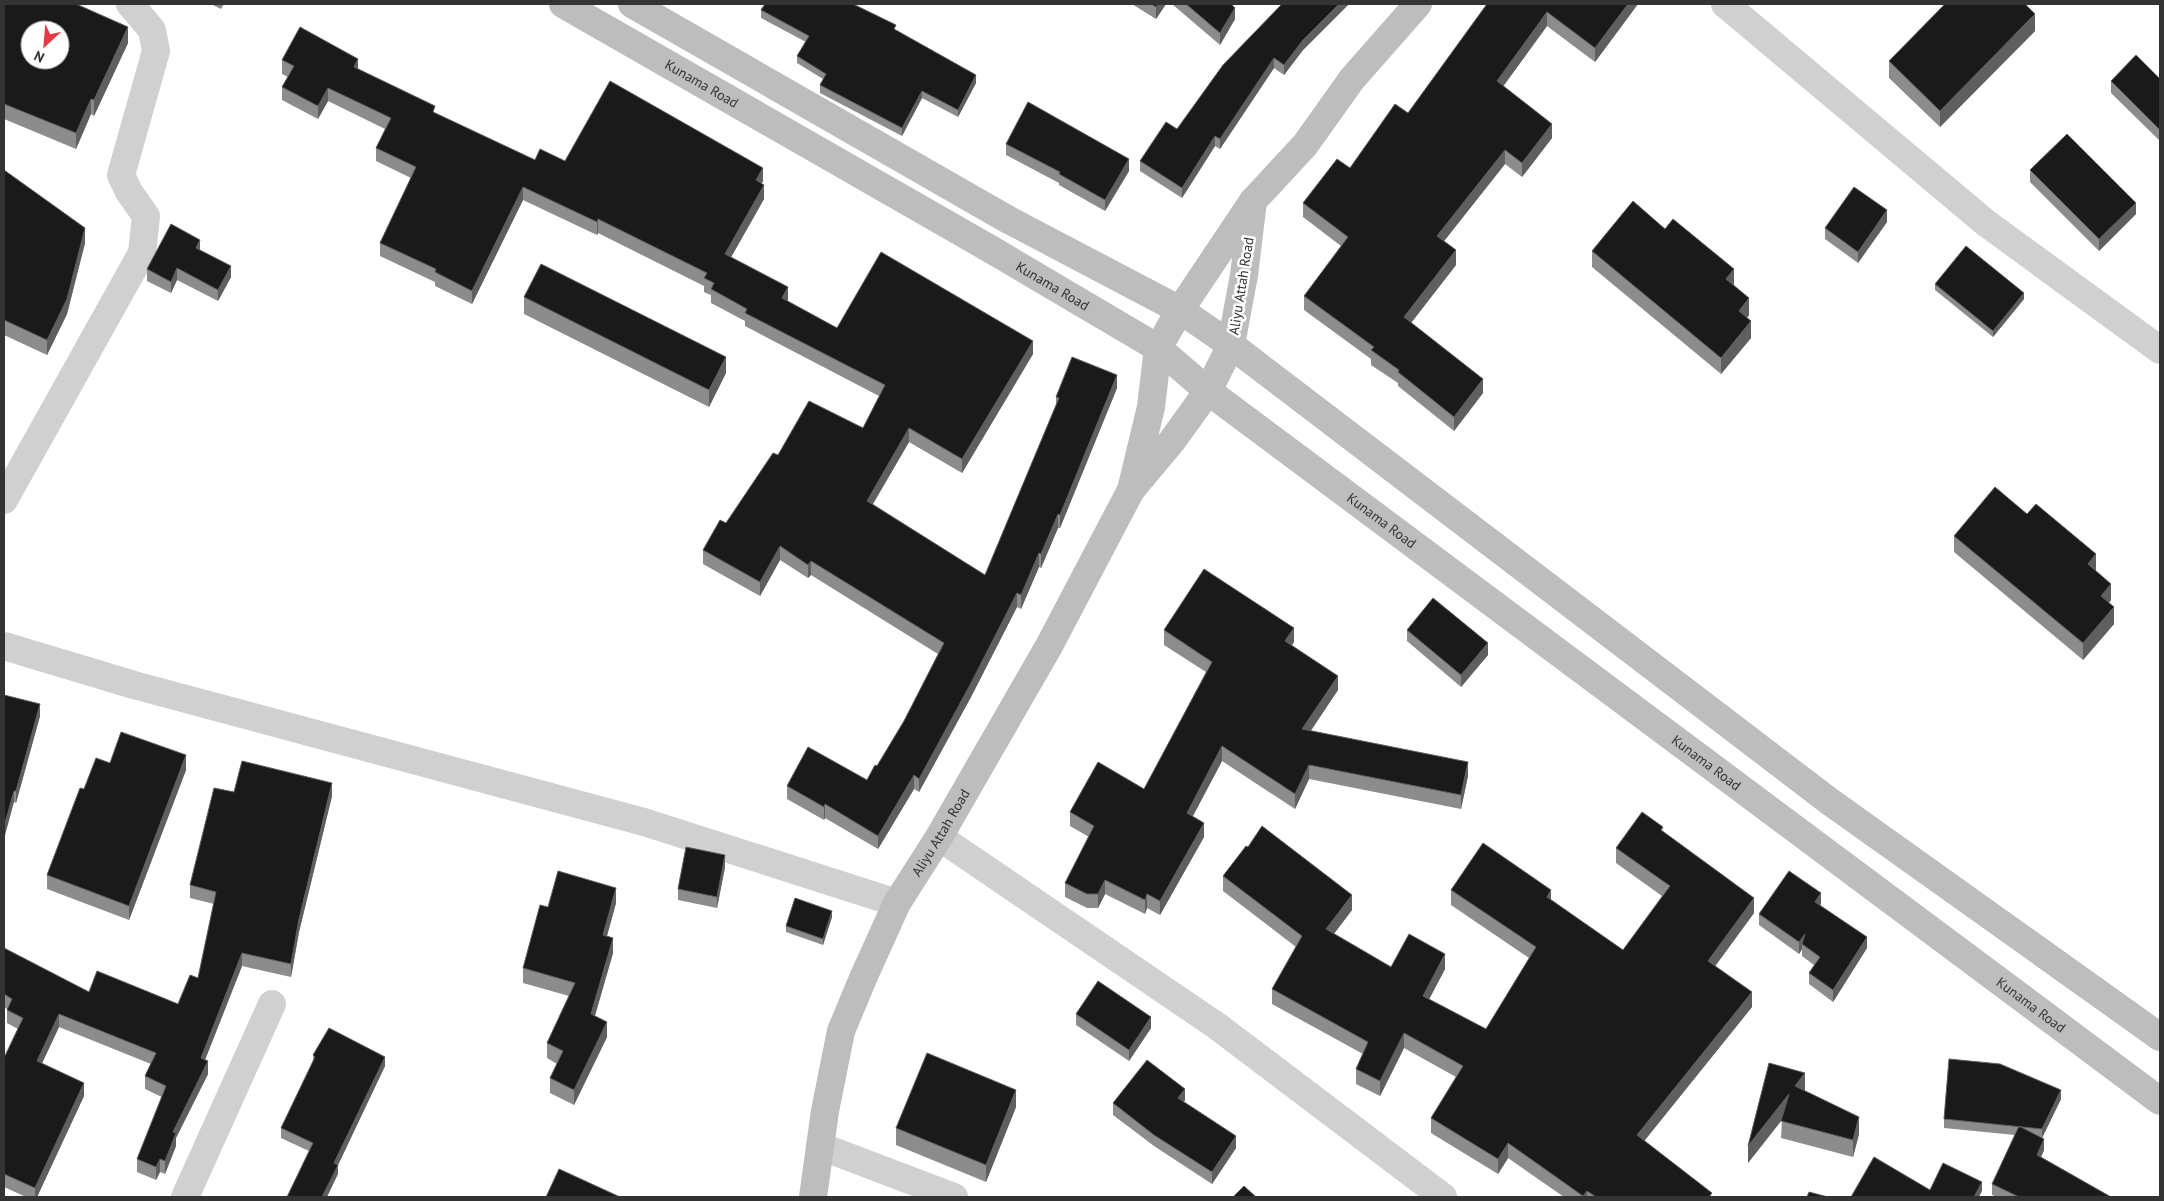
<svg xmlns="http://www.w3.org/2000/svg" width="2164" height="1201" font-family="'PT Sans',sans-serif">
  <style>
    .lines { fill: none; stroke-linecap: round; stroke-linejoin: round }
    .street { stroke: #d0d0d0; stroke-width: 28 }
    .secondary { stroke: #bdbdbd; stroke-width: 28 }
    .wall { fill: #8c8c8c }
    .shaded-wall { fill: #5f5f5f }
    .building { fill: #1a1a1a; stroke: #5f5f5f; fill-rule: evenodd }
    .labels { text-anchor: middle; stroke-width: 5; stroke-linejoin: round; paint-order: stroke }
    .street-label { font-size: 14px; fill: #333; stroke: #fff }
  </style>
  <rect width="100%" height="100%" fill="#fff"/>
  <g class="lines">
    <path class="street" d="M1725 4 1986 223 2160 350
      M4 500 142 253 146 216 129 192 121 175 156 51 152 30 130 4
      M4 646 134 685 644 822 897 903
      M939 837 1217 1026 1443 1197
      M820 1146 954 1197
      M185 1197 272 1004"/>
    <g class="secondary">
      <path id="s1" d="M563 4 992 250 1158 348 1208 391 2160 1101"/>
      <path d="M632 4 1007 219 1180 310 1231 345 1829 801 2160 1037"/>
      <path d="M1253 201 1244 275 1231 345 1208 391 1172 441 1131 490 1151 407 1158 348 1180 310Z"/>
      <path d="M1253 201 1305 145 1352 79 1418 4"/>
      <path id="s2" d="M813 1197 825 1111 841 1031 864 976 897 903 939 837 1049 646 1131 490"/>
    </g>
  </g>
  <path class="wall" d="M4 4 128 43 94 116 91 114 76 149 4 119Z
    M211 4H224L221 9Z
    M1132 4H1166L1156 19Z
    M1172 4H1231L1235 19 1220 45Z
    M1282 4H1349L1303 50 1284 75 1274 68 1220 149 1215 146 1182 198 1140 171V161L1177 129Z
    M1487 4H1638L1595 62 1547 26 1503 86 1552 138 1522 177 1505 164 1444 241 1456 265 1411 323 1483 393 1454 431 1398 386V383L1371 365V359L1304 310V296L1341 246 1303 217V203L1350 168 1408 113Z
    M761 10 896 30 976 83 958 117 922 98 902 136 820 93V85L823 79 797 63V56L806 42 761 18Z
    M2035 31 1940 127 1889 78V61Z
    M282 60 358 69 435 113 535 160 565 161 763 181 761 184 764 199 731 257 788 300 787 301 837 328 1033 354 962 473 909 442 873 504 985 575 1056 406V397L1117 388 1060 528H1058L1041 568 1039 567 1021 609 1017 607 971 697 919 792 914 789 878 849 825 818 824 820 787 799V786L867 780 877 766 904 721 938 654 811 575 808 578 780 560 760 596 703 564V550L726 523 778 455 863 428 879 396 745 326V321L711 303V295L704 292V286L598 233 597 235 523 200 472 304 435 286V282L380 256V243L411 178 376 161V148L385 129 328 101 318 119 282 100V87L288 77 282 74Z
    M2160 79V141L2111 93V81Z
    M1006 144 1129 171 1105 211 1059 185V183L1006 155Z
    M4 170 85 243 67 314 47 355 4 335Z
    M2030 170 2136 214 2099 251 2030 182Z
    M1887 222 1858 263 1825 239V228Z
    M200 250 231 277 218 301 177 280 171 293 147 281V269Z
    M1592 251 1734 285 1749 315 1747 318 1751 338 1721 374 1592 267Z
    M1935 284 2024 299 1993 337 1935 290Z
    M524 297 726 373 709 407 524 314Z
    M1954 536 2096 571 2111 600 2109 603 2114 624 2083 660 1954 552Z
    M1164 630 1294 642 1292 645 1338 690 1311 731 1468 776 1461 809 1309 779 1295 809 1222 761 1193 816 1204 837 1160 915 1147 908 1145 914 1105 894 1098 908H1087L1065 897V883L1089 837 1070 826V812L1144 789 1206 672 1164 645Z
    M1407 630 1488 655 1461 687 1407 641Z
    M4 695 40 716 16 803 14 802Z
    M110 763 186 770 129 920 47 889V875L84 789Z
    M234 792 332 796 299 932 291 977 242 966 205 1060 208 1074 176 1138V1146L165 1174 160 1172 156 1180 137 1172V1159L162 1097 145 1089V1076L151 1064 59 1027 42 1063 84 1096 37 1197H26L4 1187V1058L18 1029 7 1023V1009L4 1007V948L89 992 178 1004 198 978 214 904 190 898V885Z
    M1663 832 1754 913 1715 966 1752 1007 1644 1141 1712 1197H1564L1508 1158 1498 1174 1431 1133V1118L1456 1077 1404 1048 1380 1096 1356 1084V1069L1363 1054 1272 1004V989L1296 947 1223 891V876L1352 910 1334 934 1391 967 1445 969 1429 999 1486 1029 1529 958 1451 905V890L1551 900 1623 950 1662 896 1616 863V848Z
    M725 867 717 908 678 900V889Z
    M616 903 607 936 613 953 595 1016 607 1037 574 1105 550 1093V1078L557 1064 547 1058V1043L569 996 523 983V968L548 907Z
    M1821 904 1820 905 1867 948 1833 1002 1809 984V973L1814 965 1802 956V949L1799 954 1759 925V914Z
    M832 917 823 945 786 932V926Z
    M1076 1014 1151 1028 1129 1061 1076 1025Z
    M313 1055 385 1066 338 1165V1174L309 1151 281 1138V1128L313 1063Z
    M1805 1090 1804 1091 1859 1134 1853 1157 1781 1138 1782 1119 1748 1163V1146Z
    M2061 1099 2042 1138 2044 1150 2041 1157 2111 1197H1997L1992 1195V1184L2015 1135 1944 1128V1119Z
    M1185 1100 1184 1102 1236 1148 1212 1184 1154 1146 1113 1115V1103Z
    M1016 1107 986 1182 896 1145V1128Z"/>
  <path class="shaded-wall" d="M1158 4H1166L1156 19V7Z
    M1339 4H1349L1303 50 1284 75V65L1303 40Z
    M1628 4H1638L1595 62V48Z
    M1235 8V19L1220 45V33Z
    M1547 12V26L1497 95V81Z
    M2035 14V31L1940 127V111Z
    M128 27V43L94 116V100Z
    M1274 58V68L1220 149V139Z
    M358 59V73L354 67Z
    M976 75V83L958 117V110Z
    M328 88V101L318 119V106Z
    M922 91V98L902 136V128Z
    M91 99V114L76 149V133Z
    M1552 124V138L1522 177V163Z
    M1215 136V146L1182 198V188Z
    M1505 150V164L1437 250V236Z
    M1129 159V171L1105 211V200Z
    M763 168V181L756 194V180Z
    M764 185V199L725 268V254Z
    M523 187V200L472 304V291Z
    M2136 203V214L2099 251V239Z
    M1887 210V222L1858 263V252Z
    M598 219V233L597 235V222Z
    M85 228V243L67 314 47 355V340Z
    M200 240V251L196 248Z
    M1456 250V265L1404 332V317Z
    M231 266V277L218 301V290Z
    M177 268V280L171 293V282Z
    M1734 269V286L1726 279Z
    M788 287V300L782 312V298Z
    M2024 293V299L1993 337V331Z
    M1749 298V315L1739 327V311Z
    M1751 321V338L1721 374V358Z
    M1033 341V354L962 473V459Z
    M726 357V373L709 407V390Z
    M1117 375V388L1060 528V515Z
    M1483 379V393L1454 431V417Z
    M909 428V442L867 514V501Z
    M1058 514V528L1041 568V554Z
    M780 546V560L760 596V582Z
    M1039 553V567L1021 609V595Z
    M2096 554V571L2088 564Z
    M811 561V575L808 578V565Z
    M2111 584V600L2101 613V596Z
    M1017 593V607L971 697 919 792V779Z
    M2114 607V624L2083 660V643Z
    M1294 628V642L1285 655V641Z
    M1488 643V655L1461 687V675Z
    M1338 676V690L1302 743V729Z
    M40 704V716L16 803V791Z
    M1222 746V761L1187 827V813Z
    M186 755V770L129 920V906Z
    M1468 762V776L1461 809V795Z
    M1309 765V779L1295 809V794Z
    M914 775V789L878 849V836Z
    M332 783V796L299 932 291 977V964L299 919Z
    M14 791V802L4 839V827Z
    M825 804V818L824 820V807Z
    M1204 823V837L1160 915V901Z
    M725 855V867L717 908V897Z
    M1105 880V894L1098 908V894Z
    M616 888V903L603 950V935Z
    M1551 890V906L1547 897Z
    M1821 893V904L1815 913V902Z
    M1147 894V908L1145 914V900Z
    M1352 895V910L1326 944V929Z
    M1754 898V913L1708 976V961Z
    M832 911V917L823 945V939Z
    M1805 934 1802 944V949L1799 954V942Z
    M1867 937V948L1833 1002V990Z
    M613 938V953L591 1029V1014Z
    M242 953V966L201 1070V1058Z
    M1445 954V969L1423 1011V996Z
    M1752 992V1007L1637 1150V1135Z
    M59 1014V1027L37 1074V1061Z
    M1151 1017V1028L1129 1061V1050Z
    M607 1022V1037L574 1105V1090Z
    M1404 1033V1048L1380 1096V1081Z
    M385 1057V1066L338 1165V1174L327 1197H322L334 1163Z
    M208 1061V1074L176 1138V1146L165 1174V1161L173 1132Z
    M1805 1073V1090L1795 1103V1086Z
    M84 1083V1096L37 1197H35V1188Z
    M1185 1089V1100L1178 1110V1098Z
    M1016 1090V1107L986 1182V1165Z
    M2061 1090V1099L2042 1138V1129Z
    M1789 1094V1111L1748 1163V1146Z
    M1859 1117V1134L1853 1157V1140Z
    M1236 1136V1148L1212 1184V1172Z
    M2044 1139V1150L2037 1166V1155Z
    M1508 1143V1158L1498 1174V1159Z
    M160 1159V1172L156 1180V1167Z
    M1982 1182V1191L1979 1197H1974Z
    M1587 1191V1197H1583V1196Z"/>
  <path class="building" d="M4 4H76L128 27 94 100 91 99 76 133 4 104ZM30 30H60V60H30Z
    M765 4H853L896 25 894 29 976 75 958 110 922 91 902 128 820 85 826 74 797 56 809 36 761 10Z
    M1151 4H1158L1156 7Z
    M1186 4H1231L1235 8 1220 33Z
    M1282 4H1339L1303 40 1284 65 1274 58 1220 139 1215 136 1182 188 1140 161 1166 122 1177 129 1223 65Z
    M1487 4H1628L1595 48 1547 12 1497 81 1552 124 1522 163 1505 150 1437 236 1456 250 1404 317 1483 379 1454 417 1398 372 1399 370 1371 350 1374 347 1304 296 1348 237 1303 203 1337 159 1350 168 1395 104 1408 113Z
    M1945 4H2025L2035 14 1940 111 1889 61Z
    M300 27 358 59 354 67 435 106 433 112 535 160 540 149 565 161 610 81 763 168 756 180 764 185 725 254 788 287 782 298 837 328 881 252 1033 341 962 459 909 428 867 501 985 575 1059 398 1056 397 1072 357 1117 375 1060 515 1058 514 1041 554 1039 553 1021 595 1017 593 971 683 919 779 914 775 878 836 825 804 824 807 787 786 808 747 867 780 875 765 877 766 904 721 944 643 811 561 808 565 780 546 760 582 703 550 720 520 726 523 773 453 778 455 809 401 863 428 885 385 745 313 747 309 711 289 714 283 704 278 707 273 598 219 597 222 523 187 472 291 435 272 436 269 380 243 416 167 376 148 391 118 328 88 318 106 282 87 294 66 282 60Z
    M2136 55 2160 79V130L2111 81Z
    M1028 102 1129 159 1105 200 1059 174 1060 172 1006 144Z
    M2067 134 2136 203 2099 239 2030 170Z
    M4 170 85 228 67 299 47 340 4 320Z
    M1854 187 1887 210 1858 252 1825 228Z
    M1633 201 1665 229 1673 219 1734 269 1726 279 1749 298 1739 311 1751 321 1721 358 1592 251Z
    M171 224 200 240 196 248 231 266 218 290 177 268 171 282 147 269Z
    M1966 246 2024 293 1993 331 1935 284Z
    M541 264 726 357 709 390 524 297Z
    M1995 487 2027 514 2036 504 2096 554 2088 564 2111 584 2101 596 2114 607 2083 643 1954 536Z
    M1204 569 1294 628 1285 641 1338 676 1302 729 1468 762 1461 795 1309 765 1295 794 1222 746 1187 813 1204 823 1160 901 1147 894 1145 900 1105 880 1098 894H1087L1065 883 1094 826 1070 812 1098 762 1144 789 1212 662 1164 630Z
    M1433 598 1488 643 1461 675 1407 630Z
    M4 695 40 704 16 791H14L4 827Z
    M121 732 186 755 129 906 47 875 80 788 84 789 96 758 110 763Z
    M242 761 332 783 299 919 291 964 242 953 201 1058 208 1061 173 1132 176 1133 165 1161 160 1159 156 1167 137 1159 166 1086 145 1076 156 1053 59 1014 37 1061 84 1083 35 1188 4 1174V1058L23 1018 7 1010 12 999 4 994V948L89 992 97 971 178 1004 190 975 198 978 216 892 190 885 214 788 234 792Z
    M1642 812 1663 827 1661 830 1754 898 1708 961 1752 992 1637 1135 1712 1193 1709 1197H1596L1587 1191 1583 1196 1508 1143 1498 1159 1431 1118 1463 1066 1404 1033 1380 1081 1356 1069 1368 1042 1272 989 1302 936 1223 876 1246 846 1248 847 1262 826 1352 895 1326 929 1391 967 1409 934 1445 954 1423 996 1486 1029 1536 947 1451 890 1483 843 1551 890 1547 897 1623 950 1670 886 1616 848Z
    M686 847 725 855 717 897 678 889Z
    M558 871 616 888 603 935 613 938 591 1014 607 1022 574 1090 550 1078 563 1051 547 1043 575 983 523 968 540 905 548 907Z
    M1789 871 1821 893 1815 902 1867 937 1833 990 1809 973 1820 957 1802 944 1805 934 1799 942 1759 914Z
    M795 898 832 911 823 939 786 926Z
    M1098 981 1151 1017 1129 1050 1076 1014Z
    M329 1028 385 1057 334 1163 338 1165 322 1197H287L313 1143 281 1128 315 1057 313 1055Z
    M927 1053 1016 1090 986 1165 896 1128Z
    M1949 1059 2000 1064 2061 1090 2042 1129 1944 1119Z
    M1147 1060 1185 1089 1178 1098 1236 1136 1212 1172 1154 1135 1113 1103Z
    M1769 1063 1805 1073 1795 1086 1859 1117 1853 1140 1781 1121 1789 1094 1748 1146Z
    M2019 1126 2044 1139 2037 1155 2111 1197H2019L1992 1184Z
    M1874 1157 1930 1190 1943 1163 1982 1182 1974 1197H1851Z
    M559 1169 620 1197H546Z
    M1244 1186 1256 1197H1233Z
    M1809 1192 1828 1197H1807Z"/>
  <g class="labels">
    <g class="street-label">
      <text dy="5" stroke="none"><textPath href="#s1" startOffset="160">Kunama Road</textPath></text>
      <text dy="5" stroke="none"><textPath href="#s1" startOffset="565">Kunama Road</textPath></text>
      <text transform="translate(1241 286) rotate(-81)" y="5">Aliyu Attah Road</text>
      <text dy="5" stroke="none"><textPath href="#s1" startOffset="970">Kunama Road</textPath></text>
      <text dy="5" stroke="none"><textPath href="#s1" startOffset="1375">Kunama Road</textPath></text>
      <text dy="5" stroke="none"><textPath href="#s2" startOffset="391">Aliyu Attah Road</textPath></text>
      <text dy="5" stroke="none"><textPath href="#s1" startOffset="1780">Kunama Road</textPath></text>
    </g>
  </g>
  <rect width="2164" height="1201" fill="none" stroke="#333333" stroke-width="10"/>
  <g transform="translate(45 45) rotate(206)"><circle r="24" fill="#ffffff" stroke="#adadad"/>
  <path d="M0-4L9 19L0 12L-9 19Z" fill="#e63946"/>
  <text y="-8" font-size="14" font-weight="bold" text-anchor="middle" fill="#333333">N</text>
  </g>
</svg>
